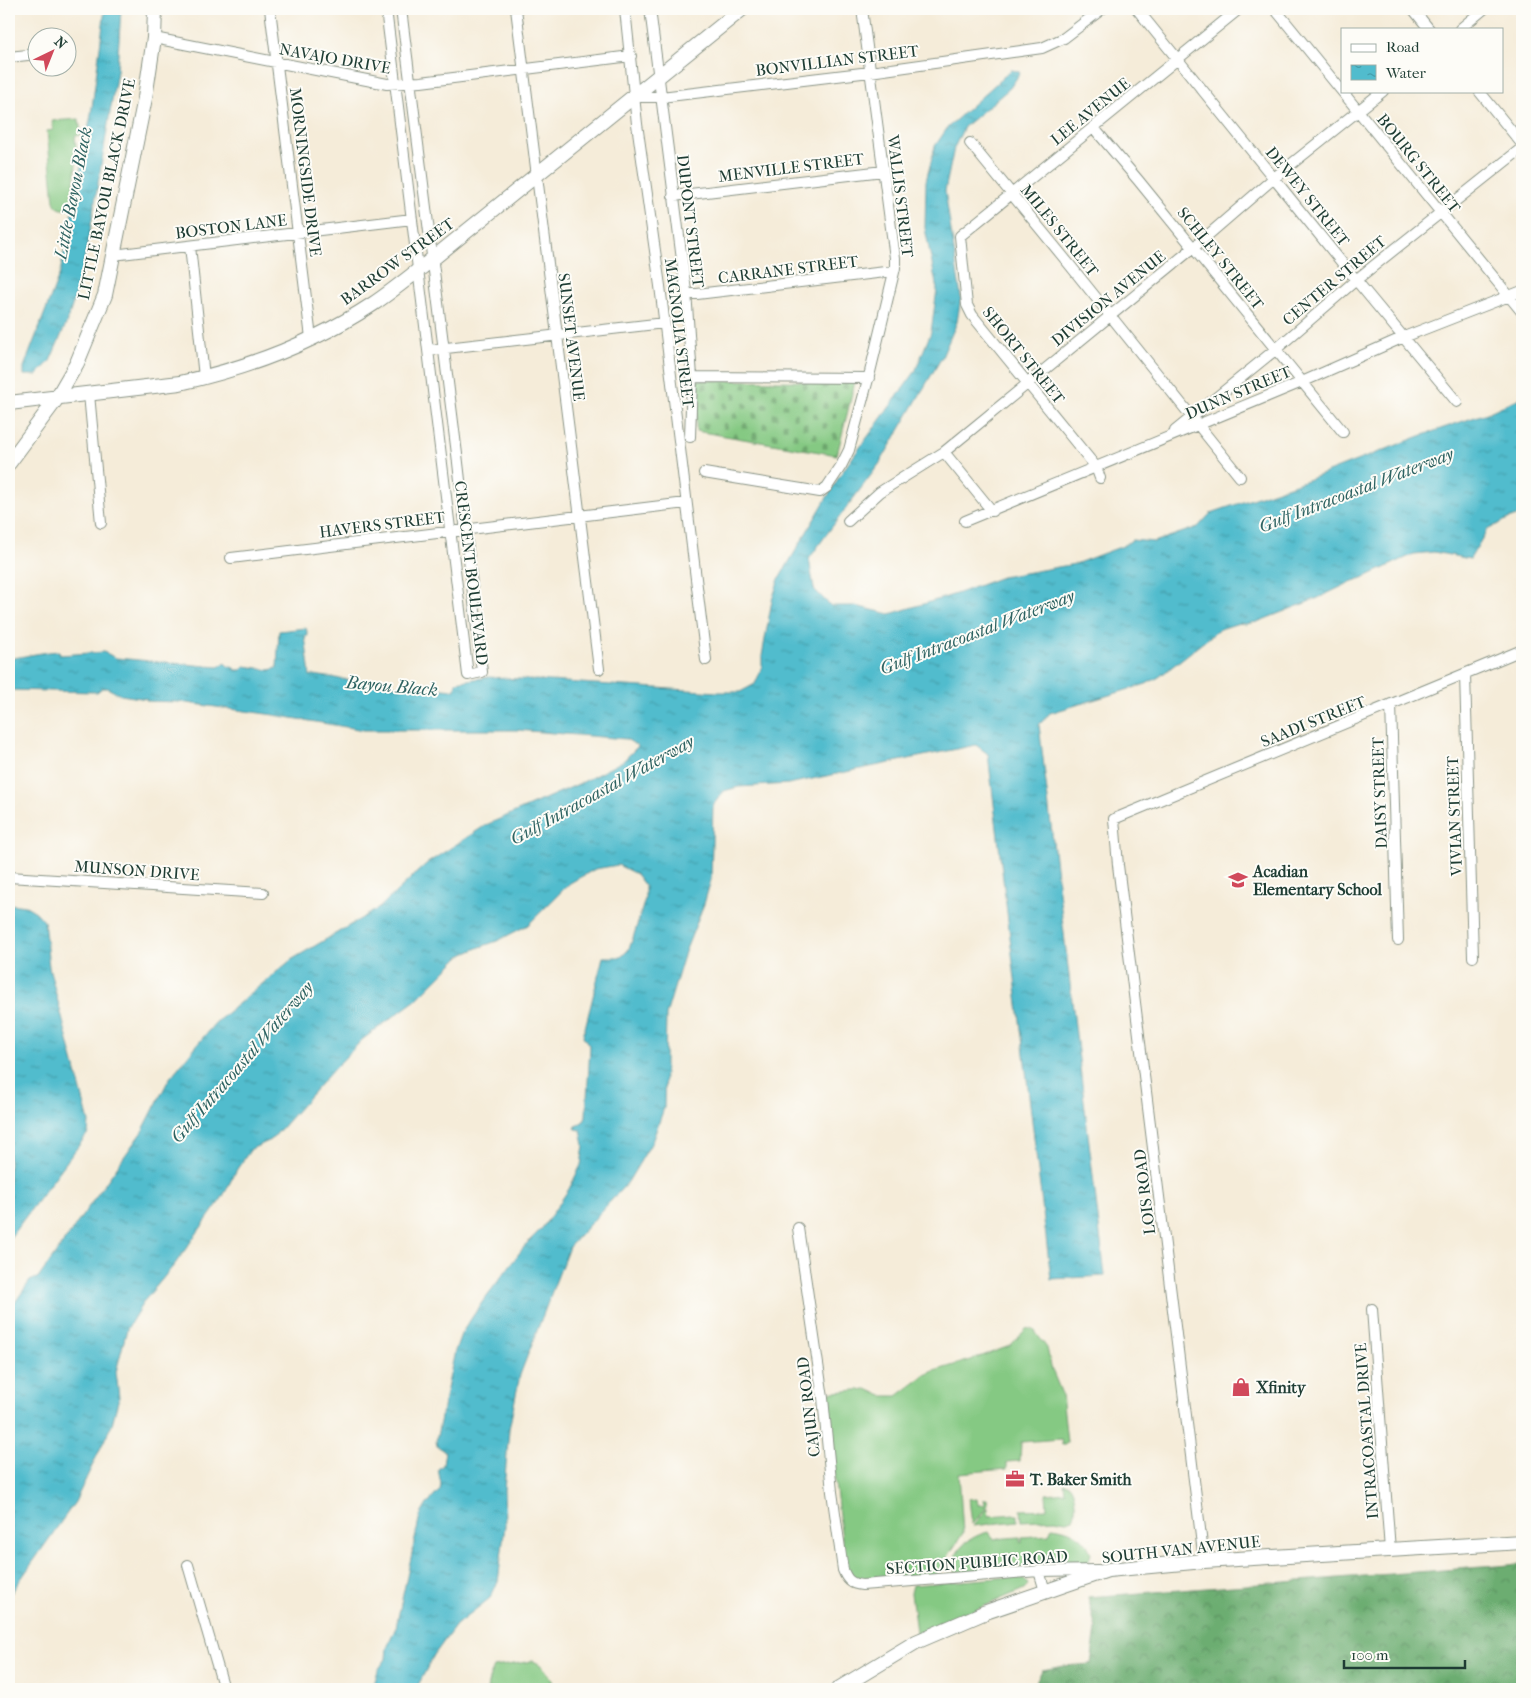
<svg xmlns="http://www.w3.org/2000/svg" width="1531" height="1698" font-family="'IM FELL French Canon',serif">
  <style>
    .grass { fill: #85c983; stroke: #52835c }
    .forest { fill: url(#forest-crowns); stroke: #467552 }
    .cemetery { fill: url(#cemetery-stones); stroke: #52835c }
    .water { fill: url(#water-ripples); stroke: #387c80 }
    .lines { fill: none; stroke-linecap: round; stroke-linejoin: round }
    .street-casing { stroke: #8a9486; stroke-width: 12 }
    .secondary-casing { stroke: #8a9486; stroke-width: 16 }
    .street { stroke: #fff; stroke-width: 10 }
    .secondary { stroke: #fff; stroke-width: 14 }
    .labels { text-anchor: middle; stroke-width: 4; stroke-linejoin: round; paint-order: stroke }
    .street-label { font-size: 16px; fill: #1f3d34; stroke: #fdfcf7 }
    .poi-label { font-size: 16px; font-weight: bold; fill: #1f3d34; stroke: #fdfcf7; text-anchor: start }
    .water-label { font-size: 18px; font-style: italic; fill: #2e6362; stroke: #fdfcf7 }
  </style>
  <defs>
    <pattern id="forest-crowns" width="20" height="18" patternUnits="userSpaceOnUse" patternTransform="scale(1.25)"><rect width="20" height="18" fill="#6cad71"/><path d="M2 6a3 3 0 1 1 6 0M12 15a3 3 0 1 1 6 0" fill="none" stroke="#588e5e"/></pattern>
    <pattern id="cemetery-stones" width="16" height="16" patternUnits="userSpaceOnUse" patternTransform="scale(1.25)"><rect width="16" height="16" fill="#85c983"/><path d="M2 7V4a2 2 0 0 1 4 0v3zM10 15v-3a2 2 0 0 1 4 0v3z" fill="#6ca46c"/></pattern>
    <pattern id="water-ripples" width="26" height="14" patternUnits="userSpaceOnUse" patternTransform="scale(1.25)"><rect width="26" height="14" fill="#51bccd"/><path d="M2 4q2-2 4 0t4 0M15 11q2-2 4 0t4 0" fill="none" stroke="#439aa7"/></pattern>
  </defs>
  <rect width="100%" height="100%" fill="#fdfcf7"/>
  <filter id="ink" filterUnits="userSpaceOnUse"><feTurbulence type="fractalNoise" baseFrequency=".02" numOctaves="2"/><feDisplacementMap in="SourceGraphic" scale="10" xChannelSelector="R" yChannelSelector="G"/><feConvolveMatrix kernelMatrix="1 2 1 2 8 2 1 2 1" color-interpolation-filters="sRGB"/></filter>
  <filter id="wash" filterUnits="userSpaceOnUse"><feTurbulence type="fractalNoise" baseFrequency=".0096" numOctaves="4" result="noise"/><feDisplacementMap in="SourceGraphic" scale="20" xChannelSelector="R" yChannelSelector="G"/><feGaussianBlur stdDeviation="1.12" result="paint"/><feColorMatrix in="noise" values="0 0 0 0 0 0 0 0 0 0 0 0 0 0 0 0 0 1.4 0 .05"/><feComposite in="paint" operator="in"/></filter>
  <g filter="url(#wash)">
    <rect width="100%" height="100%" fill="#f5ecd9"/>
    <path class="grass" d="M79 119 81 135 75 136 77 155 72 203 68 209C61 210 56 208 54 201L47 131 53 130 52 121Z
      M1027 1328 1034 1330 1047 1348 1052 1370 1062 1394 1067 1442 1065 1445H1062L1061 1439 1021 1442 1020 1461 1007 1462V1469L959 1473 963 1533 936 1575 856 1580 846 1572 824 1393 867 1389 882 1396H897L925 1375 934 1371 971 1360 1010 1346Z
      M1064 1483C1067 1484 1069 1484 1071 1487 1075 1493 1077 1513 1073 1519L1066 1521 1055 1519 1022 1521 1021 1510 1047 1509 1046 1494 1065 1492Z
      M977 1498 978 1505H985L984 1499H987L988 1506 972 1524 969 1499Z
      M988 1508 989 1516 1014 1514 1015 1515H1018V1521L973 1526Z
      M1052 1527C1070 1529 1086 1536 1091 1554L1088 1562 971 1571 956 1572C948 1552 971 1535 989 1532L993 1539 1020 1537V1542L1022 1543V1537L1049 1535Z
      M1011 1577C1018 1578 1025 1577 1028 1585L1024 1589 915 1636 916 1632 911 1593 913 1585Z
      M533 1661C545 1665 552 1678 555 1689H487L490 1676 494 1667Z"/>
    <path class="forest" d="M1522 1564V1689H1033L1042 1670 1064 1666 1091 1664 1096 1629 1088 1597Z"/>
    <path class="cemetery" d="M697 380 855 382 837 455 696 431Z"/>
    <path class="water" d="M105 9H121L117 71 91 225 80 280 67 322 50 361 37 375H24V367L60 273 91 115Z
      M1011 70 1018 71 1020 73 1010 88 964 127 954 148 945 191 961 297 957 322 942 357 880 463 826 535 809 559 814 589 831 606H855L890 614 953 595 1002 577 1075 564 1123 546 1132 540 1154 542 1198 527 1211 513 1310 479 1420 436 1487 413 1522 397V514L1508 519 1487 530 1470 559 1434 552 1414 554 1365 577 1353 581 1318 598 1257 622 1245 624 1239 623 1220 629 1159 677 1146 684 1050 713 1039 725 1105 1276 1051 1279 988 754 976 745 788 784 738 787 724 791 713 805 711 880 704 904 685 952 666 1015 664 1108 652 1142 628 1182 569 1247 520 1375 509 1429 504 1490 505 1525 498 1582 490 1598 456 1625 434 1655 416 1689H373L378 1670 386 1659 387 1648 396 1627 420 1516 427 1504 440 1490 441 1484 438 1469 443 1465 445 1451 437 1446 436 1441 455 1351 461 1334 483 1301 527 1243 543 1227 569 1189 581 1165 584 1145 581 1130 575 1129 576 1126 584 1121 586 1116 590 1047 583 1036 603 957H621L629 949 634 935 645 899V886L636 874 618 865 595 869 570 883 528 925 497 941 480 947 460 956 416 1000 363 1039 333 1070 271 1140 251 1149 237 1169 222 1198 175 1264 144 1301 127 1329 116 1372 119 1397 112 1424 75 1502 9 1596V1311L30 1281 39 1277 143 1130 169 1079 215 1023 291 960 379 908 426 864 486 825 583 782 623 761 638 746 626 739 517 730H364L274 715 180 702 147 701V699L121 695 107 688H102L97 692 9 690V659C26 656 42 652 59 651L60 655 104 652 116 658 218 667 225 663 228 666 234 668 235 670H241L245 666 270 670 277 668 279 631 306 628 308 636H305L310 676 313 675 378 684 455 690 456 682 488 677 718 692H740L755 684 762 668V656L772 600 779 579 842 472 915 372 931 332 937 289 925 228 926 181 935 146 948 127Z
      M9 904 26 906 36 912 44 921 49 967 89 1122 88 1133 9 1239Z"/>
  </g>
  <g filter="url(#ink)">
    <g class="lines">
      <g class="street-casing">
        <path id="street" d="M270 9 311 338
          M386 9 468 675 482 672 457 454 401 9
          M516 9 599 669
          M625 9 637 124 660 286 706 660
          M650 9 686 291 692 377 690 437
          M1137 9 1356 280 1457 402
          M1275 9 1522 312
          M1413 9 1429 29
          M1460 29 1484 9
          M154 38 387 84 421 82 631 56
          M9 57 37 54
          M1479 91 1522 144
          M635 97H661L870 72 1042 48 1064 38 1102 9
          M1093 127 1138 180 1343 432
          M970 143 1069 264 1240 477
          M673 196 883 171
          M190 246 204 377
          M113 255 412 219
          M686 291 689 294H697L894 271
          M429 350 664 323
          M692 377 869 378
          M89 394 101 523
          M1175 431 1275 350 1356 280 1522 148
          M944 452 992 511
          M704 473 820 492 827 487 841 466 849 450 870 372 895 268V258L862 9
          M1100 478 1096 467 972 315 967 305 960 236 1239 9
          M848 521 880 492 944 452 1193 248 1274 178 1383 91
          M965 521 1302 382 1404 337 1522 291
          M231 558 686 503
          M1465 674 1473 957
          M1391 704 1398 940
          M9 877 263 893
          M798 1228 823 1398 832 1492 843 1570C847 1580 851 1584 862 1585L1039 1571 1098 1570
          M1372 1309 1390 1550
          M1204 1561 1118 865 1114 819 1522 650
          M188 1565 224 1689
          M1039 1571 1045 1591"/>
      </g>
      <g class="secondary-casing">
        <path id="secondary" d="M9 403 180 383C248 368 314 343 373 304 391 292 408 278 425 265L742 9
          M9 463 55 401 77 363 105 295 145 98 154 38 155 9
          M838 1689 916 1642 986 1612 1108 1570 1204 1561 1522 1542"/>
      </g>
      <use href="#street" class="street"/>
      <use href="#secondary" class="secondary"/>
    </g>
  </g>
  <defs>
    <g id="school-bare" transform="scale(1.5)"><path d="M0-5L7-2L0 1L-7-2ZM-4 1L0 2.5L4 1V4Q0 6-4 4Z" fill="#d1495b" stroke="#fdfcf7" stroke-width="2.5" paint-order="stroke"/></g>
    <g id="shop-bare" transform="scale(1.5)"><path d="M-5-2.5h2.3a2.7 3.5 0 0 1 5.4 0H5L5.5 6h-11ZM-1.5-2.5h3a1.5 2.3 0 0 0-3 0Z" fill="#d1495b" stroke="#fdfcf7" stroke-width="2.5" paint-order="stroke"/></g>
    <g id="office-bare" transform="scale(1.5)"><path d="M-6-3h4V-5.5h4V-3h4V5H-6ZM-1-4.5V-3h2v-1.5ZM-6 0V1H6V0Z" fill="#d1495b" stroke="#fdfcf7" stroke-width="2.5" paint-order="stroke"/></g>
  </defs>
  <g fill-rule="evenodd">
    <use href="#school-bare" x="1238" y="880"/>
    <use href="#shop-bare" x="1241" y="1387"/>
    <use href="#office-bare" x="1015" y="1479"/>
  </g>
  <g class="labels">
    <g class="street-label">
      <text transform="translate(335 58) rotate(10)" y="6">NAVAJO DRIVE</text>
      <text transform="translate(837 60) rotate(-7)" y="6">BONVILLIAN STREET</text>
      <text transform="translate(1090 111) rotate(-39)" y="6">LEE AVENUE</text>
      <text transform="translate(1419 163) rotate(51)" y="6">BOURG STREET</text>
      <text transform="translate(791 167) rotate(-7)" y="6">MENVILLE STREET</text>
      <text transform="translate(306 172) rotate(83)" y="6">MORNINGSIDE DRIVE</text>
      <text transform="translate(106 189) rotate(-78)" y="6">LITTLE BAYOU BLACK DRIVE</text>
      <text transform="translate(901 196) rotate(83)" y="6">WALLIS STREET</text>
      <text transform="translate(1308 196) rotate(51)" y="6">DEWEY STREET</text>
      <text transform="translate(691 221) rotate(83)" y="6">DUPONT STREET</text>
      <text transform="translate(231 226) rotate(-7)" y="6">BOSTON LANE</text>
      <text transform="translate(1060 230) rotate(51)" y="6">MILES STREET</text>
      <text transform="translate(1221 258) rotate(51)" y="6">SCHLEY STREET</text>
      <text transform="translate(397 261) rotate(-36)" y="6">BARROW STREET</text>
      <text transform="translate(788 269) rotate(-7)" y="6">CARRANE STREET</text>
      <text transform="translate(1334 280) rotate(-40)" y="6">CENTER STREET</text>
      <text transform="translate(1108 298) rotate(-39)" y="6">DIVISION AVENUE</text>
      <text transform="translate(680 333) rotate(83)" y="6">MAGNOLIA STREET</text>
      <text transform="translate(572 337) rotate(83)" y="6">SUNSET AVENUE</text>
      <text transform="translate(1024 355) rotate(51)" y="6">SHORT STREET</text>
      <text transform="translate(1238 392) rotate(-23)" y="6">DUNN STREET</text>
      <text transform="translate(382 524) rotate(-7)" y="6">HAVERS STREET</text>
      <text transform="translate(472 573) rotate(83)" y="6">CRESCENT BOULEVARD</text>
      <text transform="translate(1313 721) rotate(-22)" y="6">SAADI STREET</text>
      <text transform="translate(1379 793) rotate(-92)" y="6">DAISY STREET</text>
      <text transform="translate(1454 816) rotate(-92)" y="6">VIVIAN STREET</text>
      <text transform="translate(137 870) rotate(4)" y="6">MUNSON DRIVE</text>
      <text transform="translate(1144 1192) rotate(-97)" y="6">LOIS ROAD</text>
      <text transform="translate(808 1407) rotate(-97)" y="6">CAJUN ROAD</text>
      <text transform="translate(1366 1431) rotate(-94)" y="6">INTRACOASTAL DRIVE</text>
      <text transform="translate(1181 1549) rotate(-6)" y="6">SOUTH VAN AVENUE</text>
      <text transform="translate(977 1562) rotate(-4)" y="6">SECTION PUBLIC ROAD</text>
    </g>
    <g class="poi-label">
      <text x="1253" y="877">Acadian<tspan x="1253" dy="18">Elementary School</tspan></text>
      <text x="1256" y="1393">Xfinity</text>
      <text x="1030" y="1485">T. Baker Smith</text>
    </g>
    <g class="water-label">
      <text transform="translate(73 193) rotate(-79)" y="6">Little Bayou Black</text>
      <text transform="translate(1356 490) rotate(-21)" y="6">Gulf Intracoastal Waterway</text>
      <text transform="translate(977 632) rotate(-21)" y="6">Gulf Intracoastal Waterway</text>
      <text transform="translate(392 686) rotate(5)" y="6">Bayou Black</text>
      <text transform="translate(602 790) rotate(-29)" y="6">Gulf Intracoastal Waterway</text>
      <text transform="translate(242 1062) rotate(-49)" y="6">Gulf Intracoastal Waterway</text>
    </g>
  </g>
  <rect width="1531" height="1698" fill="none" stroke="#fdfcf7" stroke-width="30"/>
  <rect x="1341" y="28" width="162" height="65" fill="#fdfcf7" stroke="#a4b0a9"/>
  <rect x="1351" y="44" width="25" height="8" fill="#ffffff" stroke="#a4b0a9"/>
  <text x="1386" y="52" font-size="15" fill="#1f3d34">Road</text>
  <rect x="1351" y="65" width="25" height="15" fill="url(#water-ripples)" stroke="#a4b0a9"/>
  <text x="1386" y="78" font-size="15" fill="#1f3d34">Water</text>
  <g transform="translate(52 52) rotate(43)"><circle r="24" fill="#fdfcf7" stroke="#a4b0a9"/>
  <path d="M0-4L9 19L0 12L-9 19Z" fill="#d1495b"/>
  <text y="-8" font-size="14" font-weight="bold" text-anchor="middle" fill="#1f3d34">N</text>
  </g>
  <path d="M1344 1660v8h121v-8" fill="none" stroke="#1f3d34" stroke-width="2.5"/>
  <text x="1351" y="1660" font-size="15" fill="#1f3d34" stroke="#fdfcf7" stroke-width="4" paint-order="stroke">100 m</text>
</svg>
